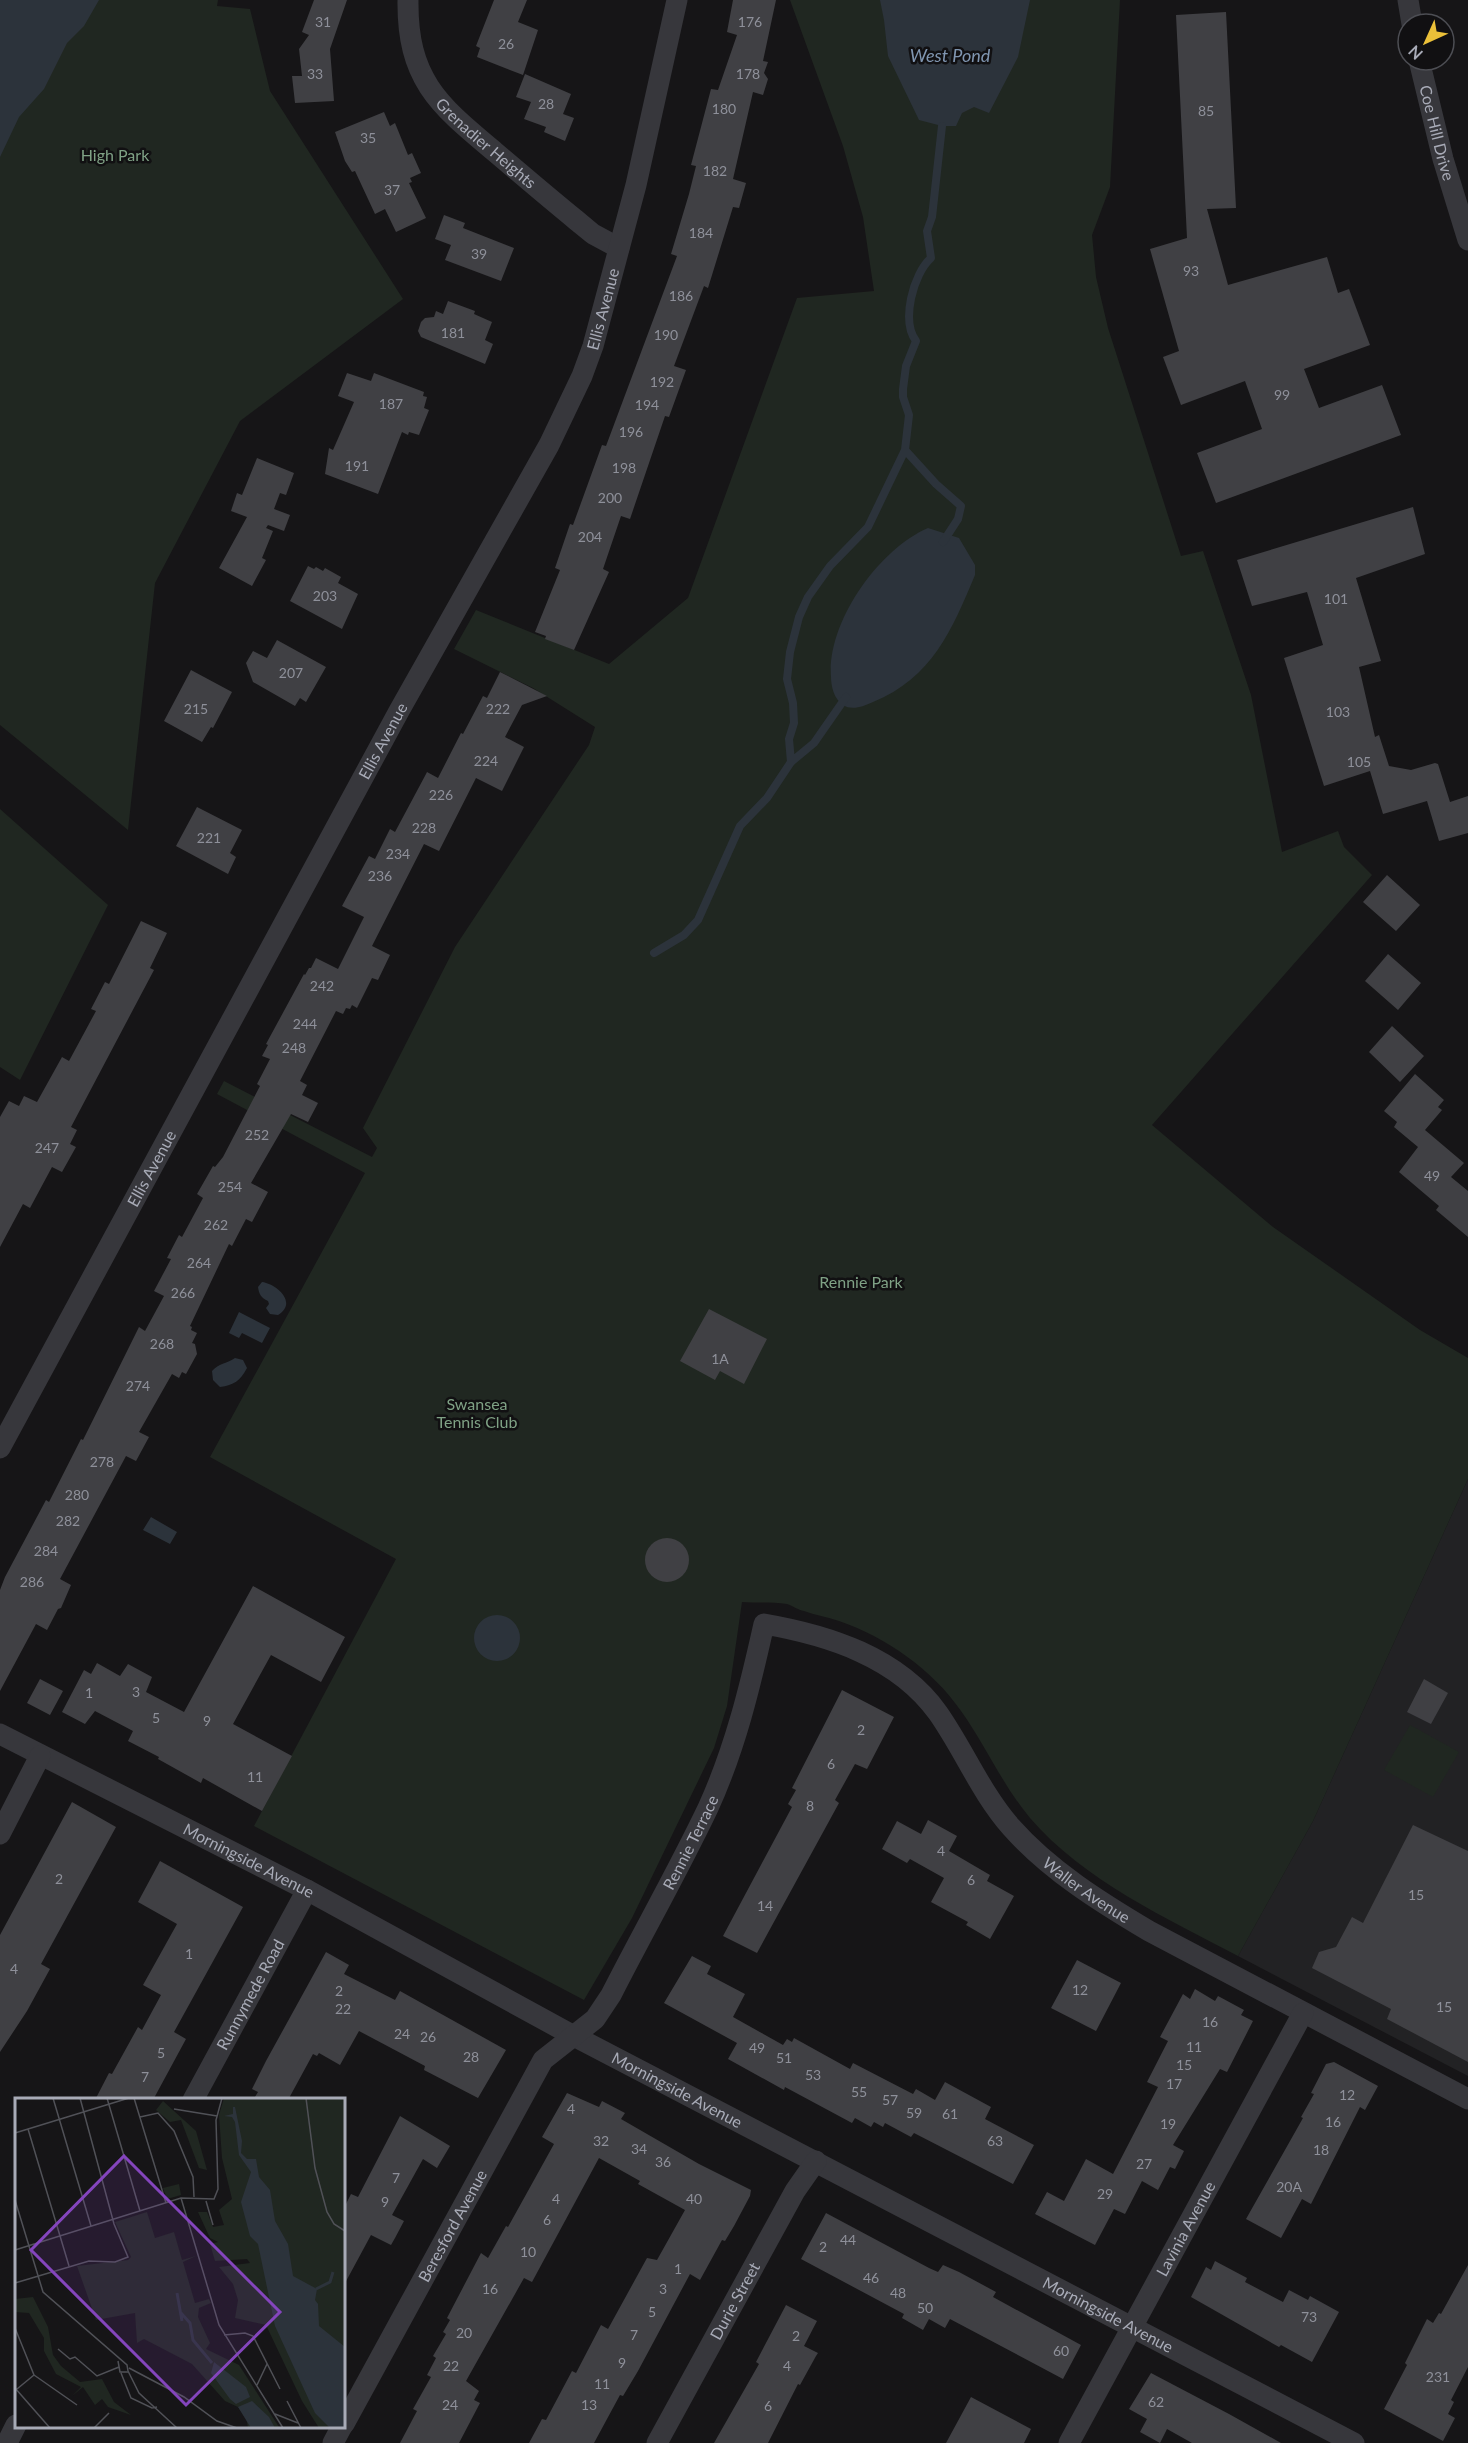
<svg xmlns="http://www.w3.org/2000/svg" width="1468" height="2443" font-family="Lato,sans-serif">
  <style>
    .built { fill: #222224 }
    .green { fill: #202721 }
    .water { fill: #2c333b }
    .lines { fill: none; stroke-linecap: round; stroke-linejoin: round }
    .stream { stroke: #2c333b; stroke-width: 8 }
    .building { fill: #404044 }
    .minor { stroke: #37373c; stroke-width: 21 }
    .labels { text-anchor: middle; stroke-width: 5; stroke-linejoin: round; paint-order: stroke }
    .number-label { font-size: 14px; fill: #8e909a }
    .street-label { font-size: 16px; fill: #a8abb7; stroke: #111012 }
    .park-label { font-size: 16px; fill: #7fa185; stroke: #111012 }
    .water-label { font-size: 18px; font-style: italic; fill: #8096b1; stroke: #111012 }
    .inset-river { fill: none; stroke: #2c333b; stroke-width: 3 }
    .inset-road { fill: none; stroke: #505157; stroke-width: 1.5 }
    .view { fill: #8445bd; fill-opacity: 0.15; stroke: #8445bd; stroke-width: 3 }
    .inset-edge { fill: none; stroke: #a8abb7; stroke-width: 3 }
  </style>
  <rect width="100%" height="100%" fill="#161517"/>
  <path class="built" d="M1468 1479V2076L1238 1956 1313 1821Z"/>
  <path class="green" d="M0 0H218L217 6 250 9 270 91 403 299 240 421 155 583 128 830 0 725Z
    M790 0H1120L1110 187 1092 235 1096 277 1108 328 1181 556 1203 551 1251 695 1282 852 1338 831 1344 847 1372 875 1152 1125 1273 1227 1420 1330 1468 1358V1479L1313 1821 1238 1956C1168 1919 1083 1880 1030 1818 1003 1786 986 1746 961 1711 933 1670 886 1637 839 1621 827 1617 815 1615 804 1611 798 1610 793 1606 787 1604 773 1602 756 1603 742 1602L727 1706 714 1748 632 1918 584 2000 254 1826 396 1559 210 1457 365 1173 217 1094 224 1081 372 1157 377 1148 363 1128 455 947 589 745 595 727 533 688 454 649 476 610 609 664 688 598 797 298 874 291 863 217 843 146Z
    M0 809 108 905 20 1080 0 1067Z
    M1410 1725 1459 1752 1433 1797 1384 1770Z"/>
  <path class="water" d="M0 0H99L84 26 67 43 44 89 19 117 0 157Z
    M880 0H1030L1018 57 989 113 974 107 962 113 956 126H942L919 120 888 56 884 20Z
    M928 528 959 538 975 565V575C952 630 932 678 873 702 864 706 852 711 843 705 834 699 831 686 831 677 827 622 879 549 928 528Z
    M262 1282C277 1284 298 1303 278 1315L270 1314 266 1308 269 1304 268 1301C261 1298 259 1294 258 1287Z
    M239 1312 270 1328 262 1343 242 1333 239 1338 229 1333Z
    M235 1358 243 1360 247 1368C240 1381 234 1385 220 1387L213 1380 212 1371C219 1363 226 1364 235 1358Z
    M151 1517 177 1532 170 1544 143 1530Z
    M474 1638a23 23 0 1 1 46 0a23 23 0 1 1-46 0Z"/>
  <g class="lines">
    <path class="stream" d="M905 450 936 484 961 506 958 519 943 542
      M791 762 789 739 794 723 793 703 787 679 790 652 799 617 808 597 830 566 868 527 905 450 909 415 903 397V389L906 366 916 341C901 321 913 274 931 258L927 231 932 217 942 126
      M654 953 684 935 698 920 740 826 767 798 791 762 814 743 846 697"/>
  </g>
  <path class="building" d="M314 0H347L330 49 334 101 295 103 292 76H302L299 49 309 35 302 32Z
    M494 0H527L518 22 538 30 523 75 477 57 480 48 476 46Z
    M733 0H776L763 61 768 62 764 73 768 79 763 95 753 92 733 179 746 183 739 208 733 207 708 288 704 286 674 366 686 370 669 417 665 416 630 519 621 516 603 569 609 572 574 650 545 639 546 636 535 632 560 570 555 568 570 524 573 525 602 445 606 446 677 256 671 254 689 194 696 166 691 165 711 89 718 90 737 35 727 32Z
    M1226 12 1236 208 1207 209 1228 285 1327 257 1338 293 1349 289 1370 345 1304 369 1319 408 1382 385 1401 435 1216 503 1197 453 1262 429 1245 381 1181 405 1163 357 1179 351 1150 249 1187 238 1176 15Z
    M525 74 571 94 563 114 574 118 565 141 544 132 546 127 524 119 531 102 516 97Z
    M384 112 390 126 395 123 408 155 412 153 421 173 410 178 412 182 409 183 426 218 396 232 385 209 375 214 355 171 352 172 345 161 335 132Z
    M444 215 465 223 463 228 514 248 501 281 445 260 451 245 435 239Z
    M448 301 475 311 474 314 492 322 485 340 493 344 485 364 421 337 418 331 421 322 425 318 434 317 436 311 443 314Z
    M347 373 371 381 374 373 424 392 423 396 427 397 424 408 429 410 419 435 409 432 408 435 402 432 378 494 325 474 329 448 333 450 354 402 338 396Z
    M257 458 294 473 286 495 280 493 274 509 290 515 284 531 268 525 266 528 273 531 262 558 266 560 252 586 219 568 247 517 231 511 237 493 242 495Z
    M1413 507 1425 554 1356 578 1381 661 1359 667 1375 737 1379 735 1389 766 1411 770 1435 763 1438 764 1450 802 1468 796V833L1439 841 1427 801 1383 814 1370 771 1324 786 1284 658 1323 645 1307 592 1252 606 1237 560Z
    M308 566 314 569 316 567 323 571 325 568 341 577 338 583 358 594 342 629 290 601Z
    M277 640 326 667 306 702 300 698 295 706 253 682 246 663 253 651 267 658Z
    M191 670 232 692 213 728 211 727 202 742 164 721Z
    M500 672 547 696 522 705 505 737 524 747 502 791 476 778 439 851 424 844 372 946 390 955 378 980 372 978 357 1008 352 1005 350 1009 346 1008 343 1014 336 1011 300 1081 307 1085 302 1095 318 1103 308 1122 291 1114 251 1183 268 1192 252 1222 246 1219 232 1246 229 1244 190 1326 192 1327 191 1330 197 1333 192 1343 195 1344 197 1354 186 1374 182 1372 179 1378 172 1374 139 1432 149 1437 136 1461 126 1456 60 1579 71 1585 61 1608 58 1609 47 1630 36 1624 0 1691V1590L5 1577 46 1500 49 1502 81 1439 83 1440 139 1327 145 1331 164 1296 154 1291 171 1259 167 1258 179 1235 182 1237 203 1198 197 1194 213 1166 215 1167 223 1157 260 1086 257 1084 270 1059 262 1056 268 1045 266 1044 304 974 305 975 309 968H311L316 958 338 969 364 917 342 906 369 856 375 859 390 829 395 832 426 774 427 772 438 778 461 733 463 734 483 696 487 698Z
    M197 807 242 830 230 853 236 857 228 874 176 846Z
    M1387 875 1420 905 1396 931 1363 902Z
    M141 921 167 933 150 968 154 970 71 1127 77 1130 70 1144 76 1147 62 1172 52 1167 30 1208 23 1204 0 1247V1117L9 1101 19 1106 24 1096 37 1102 62 1057 69 1061 96 1011 91 1009 105 982 109 984Z
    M1388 954 1421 983 1398 1010 1365 981Z
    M1392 1026 1424 1056 1400 1082 1369 1052Z
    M1415 1074 1444 1100 1438 1107 1442 1110 1425 1130 1464 1163 1451 1177 1468 1191V1237L1436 1210 1439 1206 1399 1172 1418 1147 1394 1127 1397 1122 1384 1111Z
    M709 1309 767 1339 744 1384 720 1371 715 1380 680 1361Z
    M645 1560a22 22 0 1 1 44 0a22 22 0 1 1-44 0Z
    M253 1586 345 1637 321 1682 271 1655 233 1724 292 1756 262 1811 203 1778 201 1783 158 1759 159 1757 128 1741 133 1731 95 1711 85 1724 62 1712 84 1670 91 1674 97 1663 120 1676 128 1664 152 1677 146 1692 184 1712Z
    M40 1679 63 1691 50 1715 27 1703Z
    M1424 1679 1448 1693 1431 1724 1407 1712Z
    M842 1690 894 1717 867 1769 855 1764 835 1800 839 1803 757 1953 723 1936 792 1807 788 1804 796 1790 792 1788Z
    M72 1802 116 1827 41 1964 50 1969 27 2011 0 2052V1935Z
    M928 1820 957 1836 949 1851 990 1875 987 1881 1014 1896 990 1939 966 1925 968 1922 931 1902 944 1878 910 1859 907 1863 882 1849 897 1821 921 1834Z
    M1413 1825 1468 1851V2062L1387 2019 1391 2009 1312 1968 1319 1952 1336 1947 1352 1917 1363 1923Z
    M160 1861 243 1907 174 2032 186 2039 153 2100H95L109 2073 112 2074 138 2027 142 2030 161 1995 143 1985 177 1924 138 1902Z
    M326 1952 349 1965 344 1974 395 2000 400 1991 506 2050 478 2098 424 2070 425 2066 359 2031 340 2065 319 2053 317 2056 313 2054 288 2100H253L258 2092 252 2089 266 2061Z
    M692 1956 711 1966 707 1974 745 1994 733 2017 783 2045 787 2039 792 2042 794 2038 850 2069 853 2063 913 2094 916 2089 935 2100 945 2082 991 2107 985 2119 1034 2145 1013 2184 914 2133 911 2137 885 2123 883 2127 874 2122 871 2127 855 2118 852 2123 785 2087 784 2090 728 2059 737 2043 664 2003Z
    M1077 1960 1121 1983 1096 2031 1051 2008Z
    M1195 1989 1215 2001 1218 1996 1244 2010 1241 2015 1253 2021 1227 2072 1220 2069 1173 2145 1184 2151 1175 2169 1170 2167 1158 2190 1142 2181 1125 2214 1114 2209 1095 2245 1035 2214 1047 2192 1064 2201 1086 2159 1113 2174 1158 2087 1147 2082 1168 2041 1160 2037 1183 1994 1190 1999Z
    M1334 2062 1378 2086 1365 2110 1360 2107 1311 2204 1302 2199 1281 2238 1246 2219 1303 2118 1301 2117 1314 2094 1311 2093 1326 2064Z
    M567 2093 599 2107 602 2101 625 2113 621 2119 699 2164 751 2190 750 2196 734 2226 725 2241 722 2240 700 2280 690 2274 638 2371 623 2396 620 2395 594 2443H529L542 2419 546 2420 572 2371 576 2373 601 2325 608 2329 647 2258 657 2260 685 2210 638 2184 640 2181 599 2158 532 2282 524 2278 466 2381 479 2391 474 2400 480 2403 459 2443H400L417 2411 413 2409 431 2377 427 2375 436 2358 433 2356 446 2334 443 2332 450 2320 447 2318 481 2253 488 2258 506 2226 508 2227 554 2144 542 2137Z
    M400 2116 450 2146 437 2168 423 2159 392 2215 404 2221 395 2238 391 2245 371 2235 344 2285V2208L351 2194 358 2197Z
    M826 2213 929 2268 938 2272 943 2265 959 2272 996 2292 993 2297 1081 2345 1063 2379 950 2319 945 2328 929 2319 923 2330 902 2318 904 2314 801 2259Z
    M1215 2261 1247 2278 1245 2282 1283 2302 1289 2290 1308 2300 1310 2296 1339 2312 1312 2362 1281 2345 1279 2347 1191 2297 1206 2267 1211 2270Z
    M1468 2265V2367L1451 2400 1454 2402 1448 2414 1455 2418 1443 2441 1384 2409 1407 2365 1405 2363 1427 2319 1433 2323 1439 2313 1441 2314Z
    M786 2305 817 2321 804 2346 818 2353 816 2356 800 2385 798 2384 768 2443H714L759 2364 756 2362Z
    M1151 2373 1229 2414 1281 2443H1192L1167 2429 1160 2443 1140 2432 1147 2419 1129 2409Z
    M971 2397 1031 2429 1024 2443H946Z"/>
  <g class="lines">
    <g class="minor">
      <path id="s1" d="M408 0C407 80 439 105 495 152 522 175 549 198 576 220L593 234 619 248"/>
      <path d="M1408 0 1412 24"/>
      <path id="s2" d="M1419 60 1443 159 1468 240"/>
      <path id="s3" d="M0 1448 399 711 549 445 582 376 593 346 636 185 677 0"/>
      <path id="s4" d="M0 1734 307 1890 572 2035 1354 2443"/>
      <path d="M0 1834 40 1756"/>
      <path id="s5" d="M193 2100 307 1890"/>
      <path id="s6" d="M344 2424 543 2060 595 2019 611 1995C643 1932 678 1871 708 1808 735 1749 750 1687 764 1624 828 1635 898 1657 938 1713 964 1750 981 1793 1011 1827 1049 1870 1100 1902 1149 1931L1468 2099"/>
      <path d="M7 2443 16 2425"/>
      <path d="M333 2443 342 2426"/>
      <path id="s7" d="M657 2443 795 2191 816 2161"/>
      <path id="s8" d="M1069 2443 1303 2013"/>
    </g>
  </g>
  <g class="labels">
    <g class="number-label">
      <text x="323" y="27">31</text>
      <text x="750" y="27">176</text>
      <text x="506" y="49">26</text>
      <text x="315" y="79">33</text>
      <text x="748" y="79">178</text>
      <text x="546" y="109">28</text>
      <text x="724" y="114">180</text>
      <text x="1206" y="116">85</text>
      <text x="368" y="143">35</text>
      <text x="715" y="176">182</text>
      <text x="392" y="195">37</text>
      <text x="701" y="238">184</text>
      <text x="479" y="259">39</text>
      <text x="1191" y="276">93</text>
      <text x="681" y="301">186</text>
      <text x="453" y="338">181</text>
      <text x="666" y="340">190</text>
      <text x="662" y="387">192</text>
      <text x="1282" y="400">99</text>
      <text x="391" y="409">187</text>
      <text x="647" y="410">194</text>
      <text x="631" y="437">196</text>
      <text x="357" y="471">191</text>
      <text x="624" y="473">198</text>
      <text x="610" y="503">200</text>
      <text x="590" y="542">204</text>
      <text x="325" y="601">203</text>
      <text x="1336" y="604">101</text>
      <text x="291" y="678">207</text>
      <text x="196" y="714">215</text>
      <text x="498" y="714">222</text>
      <text x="1338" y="717">103</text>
      <text x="486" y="766">224</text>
      <text x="1359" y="767">105</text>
      <text x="441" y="800">226</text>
      <text x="424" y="833">228</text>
      <text x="209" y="843">221</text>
      <text x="398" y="859">234</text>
      <text x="380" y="881">236</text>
      <text x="322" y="991">242</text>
      <text x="305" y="1029">244</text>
      <text x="294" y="1053">248</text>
      <text x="257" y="1140">252</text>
      <text x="47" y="1153">247</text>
      <text x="1432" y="1181">49</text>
      <text x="230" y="1192">254</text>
      <text x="216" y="1230">262</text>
      <text x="199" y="1268">264</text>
      <text x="183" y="1298">266</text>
      <text x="162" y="1349">268</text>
      <text x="720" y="1364">1A</text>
      <text x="138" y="1391">274</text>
      <text x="102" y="1467">278</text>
      <text x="77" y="1500">280</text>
      <text x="68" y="1526">282</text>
      <text x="46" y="1556">284</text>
      <text x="32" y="1587">286</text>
      <text x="136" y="1697">3</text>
      <text x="89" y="1698">1</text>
      <text x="156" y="1723">5</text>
      <text x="207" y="1726">9</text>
      <text x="861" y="1735">2</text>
      <text x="831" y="1769">6</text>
      <text x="255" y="1782">11</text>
      <text x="810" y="1811">8</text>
      <text x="941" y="1856">4</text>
      <text x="59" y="1884">2</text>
      <text x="971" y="1885">6</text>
      <text x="1416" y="1900">15</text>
      <text x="765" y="1911">14</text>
      <text x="189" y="1959">1</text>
      <text x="14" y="1974">4</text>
      <text x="1080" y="1995">12</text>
      <text x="339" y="1996">2</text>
      <text x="1444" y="2012">15</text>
      <text x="343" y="2014">22</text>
      <text x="1210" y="2027">16</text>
      <text x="402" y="2039">24</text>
      <text x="428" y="2042">26</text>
      <text x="1194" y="2052">11</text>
      <text x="757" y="2053">49</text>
      <text x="161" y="2058">5</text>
      <text x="471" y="2062">28</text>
      <text x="784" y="2063">51</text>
      <text x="1184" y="2070">15</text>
      <text x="813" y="2080">53</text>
      <text x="145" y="2082">7</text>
      <text x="1174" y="2089">17</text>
      <text x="859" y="2097">55</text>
      <text x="1347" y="2100">12</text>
      <text x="890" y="2105">57</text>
      <text x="571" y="2114">4</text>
      <text x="914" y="2118">59</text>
      <text x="950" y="2119">61</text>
      <text x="1333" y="2127">16</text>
      <text x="1168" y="2129">19</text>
      <text x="601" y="2146">32</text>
      <text x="995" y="2146">63</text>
      <text x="639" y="2154">34</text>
      <text x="1321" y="2155">18</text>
      <text x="663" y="2167">36</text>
      <text x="1144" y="2169">27</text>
      <text x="396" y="2183">7</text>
      <text x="1289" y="2192">20A</text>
      <text x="1105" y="2199">29</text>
      <text x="556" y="2204">4</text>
      <text x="694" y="2204">40</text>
      <text x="385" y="2207">9</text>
      <text x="547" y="2225">6</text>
      <text x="848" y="2245">44</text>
      <text x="823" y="2252">2</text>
      <text x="528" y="2257">10</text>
      <text x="678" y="2274">1</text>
      <text x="871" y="2283">46</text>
      <text x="490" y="2294">16</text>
      <text x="663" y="2294">3</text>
      <text x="898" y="2298">48</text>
      <text x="925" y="2313">50</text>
      <text x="652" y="2317">5</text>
      <text x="1309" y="2322">73</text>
      <text x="464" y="2338">20</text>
      <text x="634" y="2340">7</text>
      <text x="796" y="2341">2</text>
      <text x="1061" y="2356">60</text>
      <text x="622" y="2368">9</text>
      <text x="451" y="2371">22</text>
      <text x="787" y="2371">4</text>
      <text x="1438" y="2382">231</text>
      <text x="602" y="2389">11</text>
      <text x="1156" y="2407">62</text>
      <text x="450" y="2410">24</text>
      <text x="589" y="2410">13</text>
      <text x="768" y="2411">6</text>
    </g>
    <g class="street-label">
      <text dy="6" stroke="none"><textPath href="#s2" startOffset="75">Coe Hill Drive</textPath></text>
      <text dy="6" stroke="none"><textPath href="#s1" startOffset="171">Grenadier Heights</textPath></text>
      <text dy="6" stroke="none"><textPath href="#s3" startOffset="1290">Ellis Avenue</textPath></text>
      <text dy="6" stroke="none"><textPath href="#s3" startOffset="804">Ellis Avenue</textPath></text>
      <text dy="6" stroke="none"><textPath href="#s3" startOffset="318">Ellis Avenue</textPath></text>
      <text dy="6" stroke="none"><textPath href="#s6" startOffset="682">Rennie Terrace</textPath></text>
      <text dy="6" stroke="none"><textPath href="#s4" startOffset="279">Morningside Avenue</textPath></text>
      <text dy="6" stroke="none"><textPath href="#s6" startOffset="1348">Waller Avenue</textPath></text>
      <text dy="6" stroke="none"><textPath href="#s5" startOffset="120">Runnymede Road</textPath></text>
      <text dy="6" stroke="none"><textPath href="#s4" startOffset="765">Morningside Avenue</textPath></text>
      <text dy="6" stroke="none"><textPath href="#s6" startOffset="226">Beresford Avenue</textPath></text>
      <text dy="6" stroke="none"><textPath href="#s8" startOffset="244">Lavinia Avenue</textPath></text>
      <text dy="6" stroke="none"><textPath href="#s7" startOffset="162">Durie Street</textPath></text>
      <text dy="6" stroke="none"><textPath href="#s4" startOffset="1251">Morningside Avenue</textPath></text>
    </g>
    <g class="park-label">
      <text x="115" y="161">High Park</text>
      <text x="861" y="1288">Rennie Park</text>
      <text x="477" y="1410">Swansea<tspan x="477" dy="18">Tennis Club</tspan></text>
    </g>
    <g class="water-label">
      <text x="950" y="62">West Pond</text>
    </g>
  </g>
  <g transform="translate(15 2098)">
    <rect width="330" height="330" fill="#161517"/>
    <path d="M209 0H330V330H304L287 303 251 227 220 220 223 202 218 186 204 169 235 165 232 161 200 163 195 146 203 144 195 140 183 114H192L198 129 209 127 204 112 217 101 207 60 204 17ZM148 3 181 33 192 72 184 70 166 22 155 24 141 12ZM164 86 166 97 152 101 148 90ZM132 114 140 140 159 134 167 162 181 158 168 164 180 205 194 201 196 205 184 210 183 219 195 245 191 251 224 267 264 329 233 330 231 319 223 309 210 303 177 266 129 241 122 245 120 215 81 222 62 168 113 162 116 159 100 124ZM18 199 33 229 38 257 46 268 65 284 87 281 99 304 116 317 93 309 87 301 80 307 68 289 57 298 66 289 41 276 29 253V240L14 215 0 214V201Z" fill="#202721"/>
    <path d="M218 9H220L227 43 226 55 232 61H241L244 79 255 92 260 123 273 146 278 178 302 191 300 202 303 206 304 228 330 249V330H315L300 315 260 228 243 146 235 138 226 104 236 74 224 57 220 24 217 19 209 18 218 16ZM199 264 231 289 235 299 221 306 215 301 196 275ZM237 303 254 319 260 330H236L223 309Z" fill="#2c333b"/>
    <path class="inset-river" d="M301 191 315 184 318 174M162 195 167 223M166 215 175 225 178 242 197 265"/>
    <path class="inset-road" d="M38 0 76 128M92 0 125 113M119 0 151 105M291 0 300 70 312 114 319 126 330 133M159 11 202 18M125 19 143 15 159 33 178 79 179 99M13 31 54 168M0 35 114 0M166 100 204 227 268 330M0 102 28 194 112 267 113 273M191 103 198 127M0 152 166 100 199 101 203 91 201 22 207 0M0 185 74 163 100 164 113 159 99 126 65 0M0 230 19 277M209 237 230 235 238 238 265 291M43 251 55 261 60 259 82 278 104 269M103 263 105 274H113M114 270 169 299 202 323 222 330M113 273 124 295 162 330M106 275 116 300 137 310 142 309M19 277 62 307M242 287 252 266M0 290 35 330M2 291 19 277M272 303 286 330M260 316 283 325M79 330 94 315"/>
    <path class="view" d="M109 58 265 214 171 307 16 152Z"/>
    <rect width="330" height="330" class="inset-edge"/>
  </g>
  <g transform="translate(1426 42) rotate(225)"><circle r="28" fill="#111012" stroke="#4d4e54" stroke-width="1.5"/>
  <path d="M0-4.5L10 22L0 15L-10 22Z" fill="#ebc039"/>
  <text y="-9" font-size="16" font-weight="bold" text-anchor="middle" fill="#a8abb7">N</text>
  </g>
</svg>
